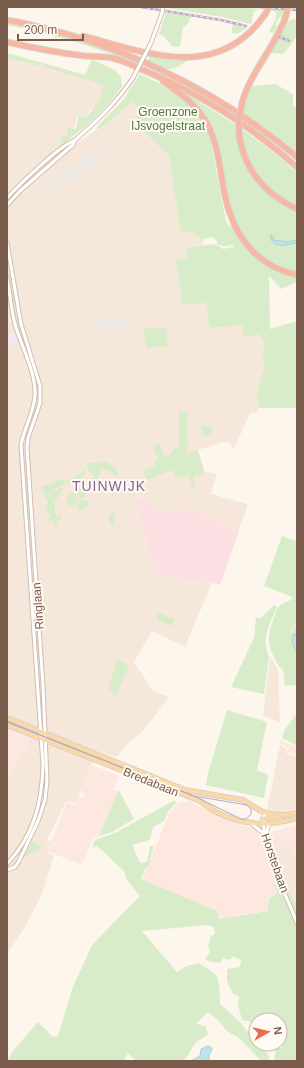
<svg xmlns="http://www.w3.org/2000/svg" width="304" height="1068" font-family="Helvetica,sans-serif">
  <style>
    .residential { fill: #f5e8da }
    .commercial { fill: #fde8e0 }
    .industrial { fill: #efe9e4 }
    .education { fill: #f3e8fa }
    .medical { fill: #fbdfe3 }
    .green { fill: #d8ecc9 }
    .water { fill: #bfe3e8; stroke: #a5d3da }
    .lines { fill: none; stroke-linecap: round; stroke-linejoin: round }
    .minor-casing { stroke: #d1beb0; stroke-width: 5 }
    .major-casing { stroke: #dad1cd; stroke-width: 6 }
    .highway-casing { stroke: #dad1cd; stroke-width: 7 }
    .minor { stroke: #fff; stroke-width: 3 }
    .major { stroke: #fbd9a5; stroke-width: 4 }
    .highway { stroke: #f7b7a3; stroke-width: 5 }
    .tram { stroke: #b9a8c9; stroke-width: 1 }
    .rail-casing { stroke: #b9a8c9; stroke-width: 2.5 }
    .rail { stroke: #fffaf3; stroke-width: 1; stroke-dasharray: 3; stroke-linecap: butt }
    .minor-bridge-casing { stroke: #d1beb0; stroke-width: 5; stroke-linecap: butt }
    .highway-bridge-casing { stroke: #dad1cd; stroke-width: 7; stroke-linecap: butt }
    .minor-bridge { stroke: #fff; stroke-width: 3 }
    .highway-bridge { stroke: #f7b7a3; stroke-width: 5 }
    .labels { text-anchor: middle; stroke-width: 4; stroke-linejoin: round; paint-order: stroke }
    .park-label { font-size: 12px; fill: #537a41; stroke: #fffaf3 }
    .street-label { font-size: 12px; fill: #7a5c4d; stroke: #fffaf3 }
    .quarter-label { font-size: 14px; letter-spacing: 1px; fill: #846695; stroke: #fffaf3 }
  </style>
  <rect width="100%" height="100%" fill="#fdf6ec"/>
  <path class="residential" d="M7 53 100 79 104 85 102 96 93 110 91 109 88 115 86 117 77 115 74 128 66 127 67 136 76 144 115 117 132 102 142 113 135 121 169 156 183 232 191 231 197 234 203 241V246L186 248 187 258 177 269 182 305 204 303 206 305 209 328 242 324 260 334 265 341 263 357 266 367 257 390 258 412 250 413 234 449 228 441 198 450 204 471 217 474 211 494 248 504 220 584 212 583 185 647 152 631 134 662 153 691 169 697 144 730 125 746 117 757 97 751 76 803 66 801 49 836 47 840 51 842 48 853 54 856 42 894 25 927 7 954Z
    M271 657 278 670 280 722 263 716 270 658Z
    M280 745 286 749V753L297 757V809L276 812 267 810Z
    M290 844 293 857H297V915L284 886 272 849Z"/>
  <path class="commercial" d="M7 727 32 738 7 781Z
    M281 740 297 748V755L287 752 288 748 280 744Z
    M92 765 119 776 113 789 119 792 101 835 93 839 86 856 81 864H80L47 851 67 802 72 805 73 803 76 804 78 798H82L84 796V793L81 790Z
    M190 802 206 809 218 817 233 823 254 828 260 835 281 894 268 897 269 910 218 919 142 880 169 814 178 803Z
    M297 825V856L293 858 290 844 272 849 268 833Z"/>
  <path class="industrial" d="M96 150 104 158 86 172 58 187 48 190 46 188 45 186 49 182Z
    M123 318 124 320H128L129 338H128L127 332 125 330 118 331V339H116L115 331 95 332 94 321Z
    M253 340 265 341 264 347 253 346Z"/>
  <path class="education" d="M14 334 18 343 7 347V341H10L9 335Z"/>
  <path class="medical" d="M147 499 149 507 153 506 155 513 183 509 202 513 204 516 214 519 239 531 220 584 157 574 136 502 138 500Z"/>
  <path class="green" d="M167 7H228L265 9C247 10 256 13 251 24L222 17 168 8Z
    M271 9 284 10 283 16 279 18 276 24 277 27 273 33 269 31C273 24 277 18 276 12L270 10Z
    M166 13 191 16 187 25 183 27 180 46 178 47 172 46 164 36 159 34Z
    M295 18C299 39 295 39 283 54L270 53 284 25 287 22Z
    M7 23C52 32 95 45 138 62L137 64C95 47 52 34 7 25Z
    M233 24 247 28 237 34 231 33Z
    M7 53 85 75 92 59 116 71 121 77 122 86C107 109 83 130 60 146L61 136H67V131L66 127 75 129 77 125 78 116 86 117 89 115 100 99 104 85 44 67V65L39 64V66L33 65 34 63 30 62 27 63 7 58Z
    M150 55 188 60C170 74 167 69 148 61Z
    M140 74C161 84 183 94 197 113 210 130 213 150 216 170 219 184 221 198 224 212 225 215 226 220 227 224 229 226 230 225 232 227 237 232 239 240 243 245 258 262 276 272 297 278V282L281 289 269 276 270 329 297 321V408H258L257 390 265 367 263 358 264 341 261 338 260 334 244 337 242 325 209 328 206 305 204 303 182 305 176 260 187 258 186 248 215 244 223 249 234 247 233 245C227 246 223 247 217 244V241L213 237 203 239V241C193 231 196 233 181 232L169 156 134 121 142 113 132 102 115 117 98 129 97 127 124 99Z
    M182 83 237 115V118L181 84Z
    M275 84 293 94V105L297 109V153L276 136 242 112 250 86Z
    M182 91 236 125C239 167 259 194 297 212V273C234 254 231 213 218 156 216 147 214 138 211 129 206 117 187 104 182 91Z
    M241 128 273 152 297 172V208C262 187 246 169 241 128Z
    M9 269 16 307H13L7 273V270Z
    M16 308 23 336 20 337 16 325 13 309Z
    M166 327 168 346 146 348 144 329Z
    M179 411H188L186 440 188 441 187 453 198 450 204 471 203 474 193 476 195 488 191 487 189 475 176 477 173 470 147 480 143 471 155 466 154 462 158 460 153 446 159 444 165 456 167 457 179 445Z
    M202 426H212L211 436 202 435Z
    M106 462C113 465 119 468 118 476H116L108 471 101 470 97 480H91V477L95 478V476L89 471 86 463Z
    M83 463 86 474 81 476V479L77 480 78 487 76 481 68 485 65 480 76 477 79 472 84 471Z
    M28 476 32 535H29L25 477Z
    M59 478 61 480H64L65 485 52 490 50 494 55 507V515H61L62 519 57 521 58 525 56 528 53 519 49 522 46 521 47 519 50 518V516L45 508 48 504 41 486 54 483Z
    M62 488 63 489 54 503 51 495 52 492Z
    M79 488 84 490 86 497 85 498 81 499 75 492V490Z
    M72 492 74 493 78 499 76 504 69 506 65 501Z
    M86 500 88 501V507L80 510 77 507 79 501Z
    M114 513 115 515 114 525 112 527 108 516Z
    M282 536 296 541 297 539V623L292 628 290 636 293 628 297 625V634L294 649 297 653V685L285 686 283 669 280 668C263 640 268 635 278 607 283 602 289 603 293 597L264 586Z
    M31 573H34L36 603H33Z
    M274 605 277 607C270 624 261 638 269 657L264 694 231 687 254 638 256 617 260 619Z
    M157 611 171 618H175L171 626 157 620Z
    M34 612H37L40 656H37Z
    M117 659 129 665 116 697 108 689Z
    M227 710 267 722 257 770 268 775 264 798 206 785 208 773Z
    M297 713V746L282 738 284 731Z
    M119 790 134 819 112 832 99 836Z
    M175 800 176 803 168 812 164 821 153 827 150 840 132 845 140 863 147 862 150 846H154L148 867 145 869 141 879 217 911 219 919 268 911 269 898 278 893 273 884 285 883 294 901H297V1061H274L276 1048H282L284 1036 280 1031V1020H256V1023L242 1020 238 1005 239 996 233 994 227 981V969L240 967 241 960 233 956 230 960 223 958 221 962C215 963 211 963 205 959L210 952 208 946 211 936 215 934 214 927 208 925 142 931 177 972 187 966 198 963C204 967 213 971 217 977 220 983 220 998 220 1004L239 1021 256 1042V1044H258L267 1053 270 1061H261L240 1039 227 1031 219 1021 208 1012 196 1024 206 1026 208 1035 196 1042 184 1061H135V1060L128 1053 124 1061H7L13 1051 38 1022 53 1037 58 1036 72 989 92 945 140 896 127 880 124 871 97 846 92 848 95 840 115 833Z
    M32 841 43 847 24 857H23Z"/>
  <path class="water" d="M271 234 274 237 273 240 288 242 297 240V243C288 244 277 249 271 240Z
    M294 634H297V653C293 648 291 640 294 634Z
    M208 1046 211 1047 212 1050 209 1055V1061H191L200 1056 201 1049Z"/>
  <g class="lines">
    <g class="minor-casing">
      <path id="minor" d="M151 43 162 13
        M7 198C18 186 60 145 74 141
        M7 205 20 191 68 149 73 145 74 141C97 121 116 103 133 78
        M7 243 21 324 40 386V403L28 438 27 448 43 686 47 780 45 800 38 821 19 861 15 867 7 870
        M7 278C10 293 11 309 15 324 21 346 36 372 35 395 34 413 24 428 21 445L43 765C42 803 34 835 7 864
        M265 813C257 840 287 896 297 923
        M252 824 263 833
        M267 846C270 838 264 835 269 824"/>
    </g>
    <g class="major-casing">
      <path id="major" d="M7 718 185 790 243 800 261 811 270 814 282 815 297 813
        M7 725 200 801C206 805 212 810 218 813 244 826 269 826 297 818
        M263 819 277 817"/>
    </g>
    <g class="highway-casing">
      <path id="highway" d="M7 20C112 39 215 88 297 157
        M83 36C150 54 219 82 266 13
        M7 42C33 48 59 53 85 56 94 57 103 56 112 58 123 60 134 66 143 70 199 93 252 127 297 167
        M163 81C181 94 197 105 208 125 218 146 220 169 224 191 232 233 253 265 297 275
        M242 103C251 71 275 47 286 16
        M239 133C243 169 266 195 297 209"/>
    </g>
    <use href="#minor" class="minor"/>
    <use href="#major" class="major"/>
    <use href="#highway" class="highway"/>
    <path class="tram" d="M7 721 58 742 194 796 247 805 251 809V814L246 819H241L196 797 7 722"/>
    <g class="rail-casing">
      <path id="rail" d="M141 7 221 20 246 26
        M260 7 297 10
        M280 37 289 41"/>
    </g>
    <use href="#rail" class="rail"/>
    <g class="minor-bridge-casing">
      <path id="minor-bridge" d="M162 13 163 7
        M133 78 151 43"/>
    </g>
    <g class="highway-bridge-casing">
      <path id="highway-bridge" d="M266 13 269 7
        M286 16 288 7
        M239 133V120L242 103"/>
    </g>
    <use href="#minor-bridge" class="minor-bridge"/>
    <use href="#highway-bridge" class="highway-bridge"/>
  </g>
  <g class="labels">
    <g class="park-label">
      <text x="168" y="116">Groenzone<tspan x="168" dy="14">IJsvogelstraat</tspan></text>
    </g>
    <g class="street-label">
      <text transform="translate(38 606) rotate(-94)" y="4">Ringlaan</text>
      <text transform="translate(151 782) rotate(22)" y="4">Bredabaan</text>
      <text transform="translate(275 863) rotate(71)" y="4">Horstebaan</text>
    </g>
    <g class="quarter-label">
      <text x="109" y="491">TUINWIJK</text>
    </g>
  </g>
  <rect width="304" height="1068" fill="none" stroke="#7a5c4d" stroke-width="16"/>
  <g transform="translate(268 1032) rotate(82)"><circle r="19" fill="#fffaf3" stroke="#cabbb1"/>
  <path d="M0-3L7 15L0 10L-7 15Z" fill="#e76f51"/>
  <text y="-6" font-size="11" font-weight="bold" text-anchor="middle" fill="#7a5c4d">N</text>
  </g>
  <path d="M18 34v6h65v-6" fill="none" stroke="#7a5c4d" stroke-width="2"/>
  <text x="24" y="34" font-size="12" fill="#7a5c4d" stroke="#fffaf3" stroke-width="3" paint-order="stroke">200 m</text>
</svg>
